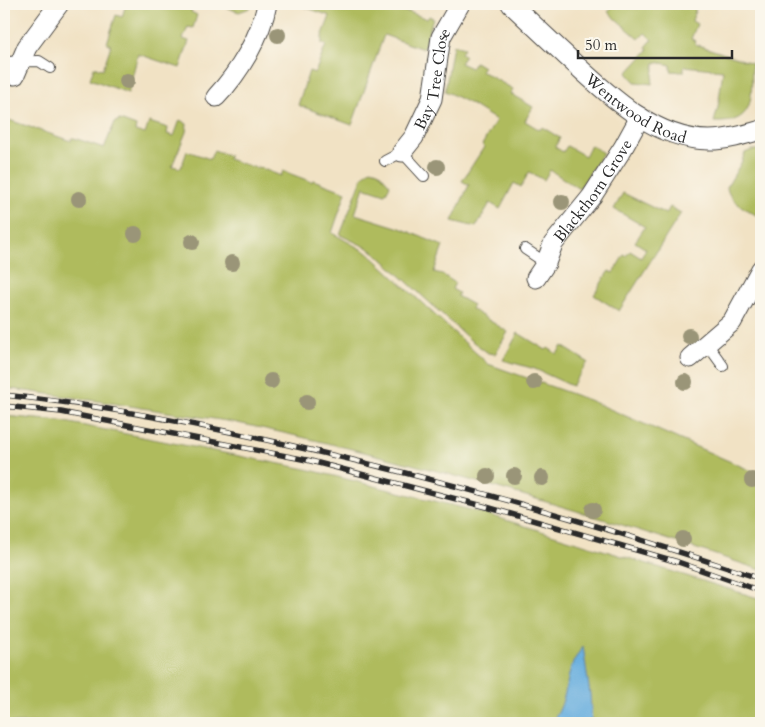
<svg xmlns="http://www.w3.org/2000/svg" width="765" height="727" font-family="Cardo,serif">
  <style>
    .green { fill: #afbb5d; stroke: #6d7344 }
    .water { fill: #68aede; stroke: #4a6c84 }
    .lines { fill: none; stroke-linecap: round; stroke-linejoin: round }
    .lane-casing { stroke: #494642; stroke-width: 12 }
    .street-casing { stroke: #494642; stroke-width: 21 }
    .lane { stroke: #fff; stroke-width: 10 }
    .street { stroke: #fff; stroke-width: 19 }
    .rail-casing { stroke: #2b2b2b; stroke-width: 5.5 }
    .rail { stroke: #fbf7ec; stroke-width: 4; stroke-dasharray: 11; stroke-linecap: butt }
    .tree { fill: #9a9578 }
    .labels { text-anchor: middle; stroke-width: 5; stroke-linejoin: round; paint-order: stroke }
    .street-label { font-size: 16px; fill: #2b2b2b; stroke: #fbf7ec }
  </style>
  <rect width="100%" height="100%" fill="#fbf7ec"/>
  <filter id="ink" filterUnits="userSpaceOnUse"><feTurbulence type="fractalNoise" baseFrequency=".02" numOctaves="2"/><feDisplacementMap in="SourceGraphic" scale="10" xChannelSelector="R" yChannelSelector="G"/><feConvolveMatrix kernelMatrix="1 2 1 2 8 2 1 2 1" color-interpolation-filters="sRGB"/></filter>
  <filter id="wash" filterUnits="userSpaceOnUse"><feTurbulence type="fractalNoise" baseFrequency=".0096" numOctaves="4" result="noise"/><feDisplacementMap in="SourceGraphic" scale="20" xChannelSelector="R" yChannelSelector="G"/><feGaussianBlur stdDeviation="1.12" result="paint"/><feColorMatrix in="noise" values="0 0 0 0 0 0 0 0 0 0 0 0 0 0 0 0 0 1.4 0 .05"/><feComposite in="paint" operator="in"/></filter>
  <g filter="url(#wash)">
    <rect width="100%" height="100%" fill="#f1e2c4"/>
    <path class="green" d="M126 4H194L191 12 197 15 193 28 188 27 183 39 189 41 180 68 138 54 128 93 90 79 94 67 103 69 111 45 107 43 116 15 122 17Z
      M216 4H251L250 8 239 12Z
      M296 4H382L399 11 409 12 427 19 429 16 433 18 423 49 384 35 352 125 298 105 309 71 315 73 326 45 322 44V37L330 16Z
      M609 4H697L692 21 697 24 691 39 696 41 695 44 752 63C751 96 757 124 714 122L718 107 723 70 684 66V72L671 71V65L655 62 652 84 635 82 627 73 648 50 646 47 652 40 645 33 639 39 608 12 612 7Z
      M453 45 464 48 461 53 465 56 460 63 471 68 475 62 483 67 481 71 513 89 511 94 533 107 525 121 540 130 542 127 560 138 555 147 563 152 567 146 585 156 591 145 603 153 579 189 550 170 544 180 529 172 521 187 514 183 500 209 490 203 476 227 452 221 469 185 462 181 484 147 482 145 496 120 469 103 445 91Z
      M9 120 71 141 72 138H74L104 148 115 122 120 120 136 126 135 131 145 134 149 122 168 128 167 134 174 136 180 120 187 124 186 132 172 166 181 168 187 151 210 159 214 150 229 156 228 159 256 168 258 167 281 176 283 171 312 182 313 180 346 192 332 233 368 253 488 364 589 400 761 475V570C594 514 424 463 252 426 230 421 208 418 186 415 126 405 65 396 4 388V138Z
      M752 150H761V218C750 211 728 202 727 187L741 163 745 153Z
      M371 169 378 171 390 185 385 194 364 187 355 214 400 228 443 246 434 272 442 274 455 283 452 289 459 293 457 296 473 305 471 309 508 332 495 354 488 353 469 339 378 255 368 248 340 235 363 176Z
      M623 193 666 214 670 207 681 213 619 311 594 295 608 272 609 271 613 273 624 255 626 256 630 251 641 258 646 249 635 242 645 227 614 209Z
      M518 333 546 350 548 348 557 354 562 346 586 361 588 362 572 386 535 369 503 360Z
      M4 416 60 421 306 469 483 513 761 599V723H4Z"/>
    <path class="water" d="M583 646 590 694 592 723H550C564 712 566 683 571 667 574 660 579 652 583 646Z
      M479 717 498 723H421L430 720Z"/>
  </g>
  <g filter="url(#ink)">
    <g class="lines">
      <g class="lane-casing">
        <path id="lane" d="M4 62 39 61 50 68
          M385 161 402 152 424 176
          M525 249 546 263
          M707 344 723 366"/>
      </g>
      <g class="street-casing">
        <g id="street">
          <path id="s1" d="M511 4C527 19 544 35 561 51 600 87 651 140 709 140 727 140 744 135 761 130"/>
          <path d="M15 75 27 47 59 4"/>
          <path d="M216 97C239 73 261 36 267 4"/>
          <path id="s2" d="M402 152 414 137 432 99 441 37 460 4"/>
          <path id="s3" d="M536 278 546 263 553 244 592 196 623 148 640 117"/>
          <path d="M690 358 732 322 761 269"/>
        </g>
      </g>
      <use href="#lane" class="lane"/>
      <use href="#street" class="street"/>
      <g class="rail-casing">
        <path id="rail" d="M4 395C101 405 198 424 293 446 452 482 608 527 761 579
          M4 406 61 412 307 460 483 506 678 562 761 591"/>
      </g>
      <use href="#rail" class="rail"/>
    </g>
    <g class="tree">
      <circle cx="278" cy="35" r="8"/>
      <circle cx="127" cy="81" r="8"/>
      <circle cx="437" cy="167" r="8"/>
      <circle cx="79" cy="199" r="8"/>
      <circle cx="562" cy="202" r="8"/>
      <circle cx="135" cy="234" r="8"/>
      <circle cx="192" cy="242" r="8"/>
      <circle cx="232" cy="263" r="8"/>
      <circle cx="689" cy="336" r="8"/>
      <circle cx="271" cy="381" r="8"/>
      <circle cx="534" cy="382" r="8"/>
      <circle cx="685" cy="382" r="8"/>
      <circle cx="307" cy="402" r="8"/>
      <circle cx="487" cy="476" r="8"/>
      <circle cx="514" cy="476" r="8"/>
      <circle cx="542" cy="478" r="8"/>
      <circle cx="752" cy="480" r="8"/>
      <circle cx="593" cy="510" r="8"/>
      <circle cx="683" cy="539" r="8"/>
    </g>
  </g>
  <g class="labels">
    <g class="street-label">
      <text dy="6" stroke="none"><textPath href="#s2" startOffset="81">Bay Tree Close</textPath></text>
      <text dy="6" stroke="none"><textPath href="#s1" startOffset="164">Wentwood Road</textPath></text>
      <text dy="6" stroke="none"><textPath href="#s3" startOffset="105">Blackthorn Grove</textPath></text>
    </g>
  </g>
  <rect width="765" height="727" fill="none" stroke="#fbf7ec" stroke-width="20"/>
  <path d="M578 50v8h154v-8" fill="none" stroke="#2b2b2b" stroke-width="2.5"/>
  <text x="585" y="50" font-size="15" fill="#2b2b2b" stroke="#fbf7ec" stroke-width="4" paint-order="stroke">50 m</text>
</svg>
